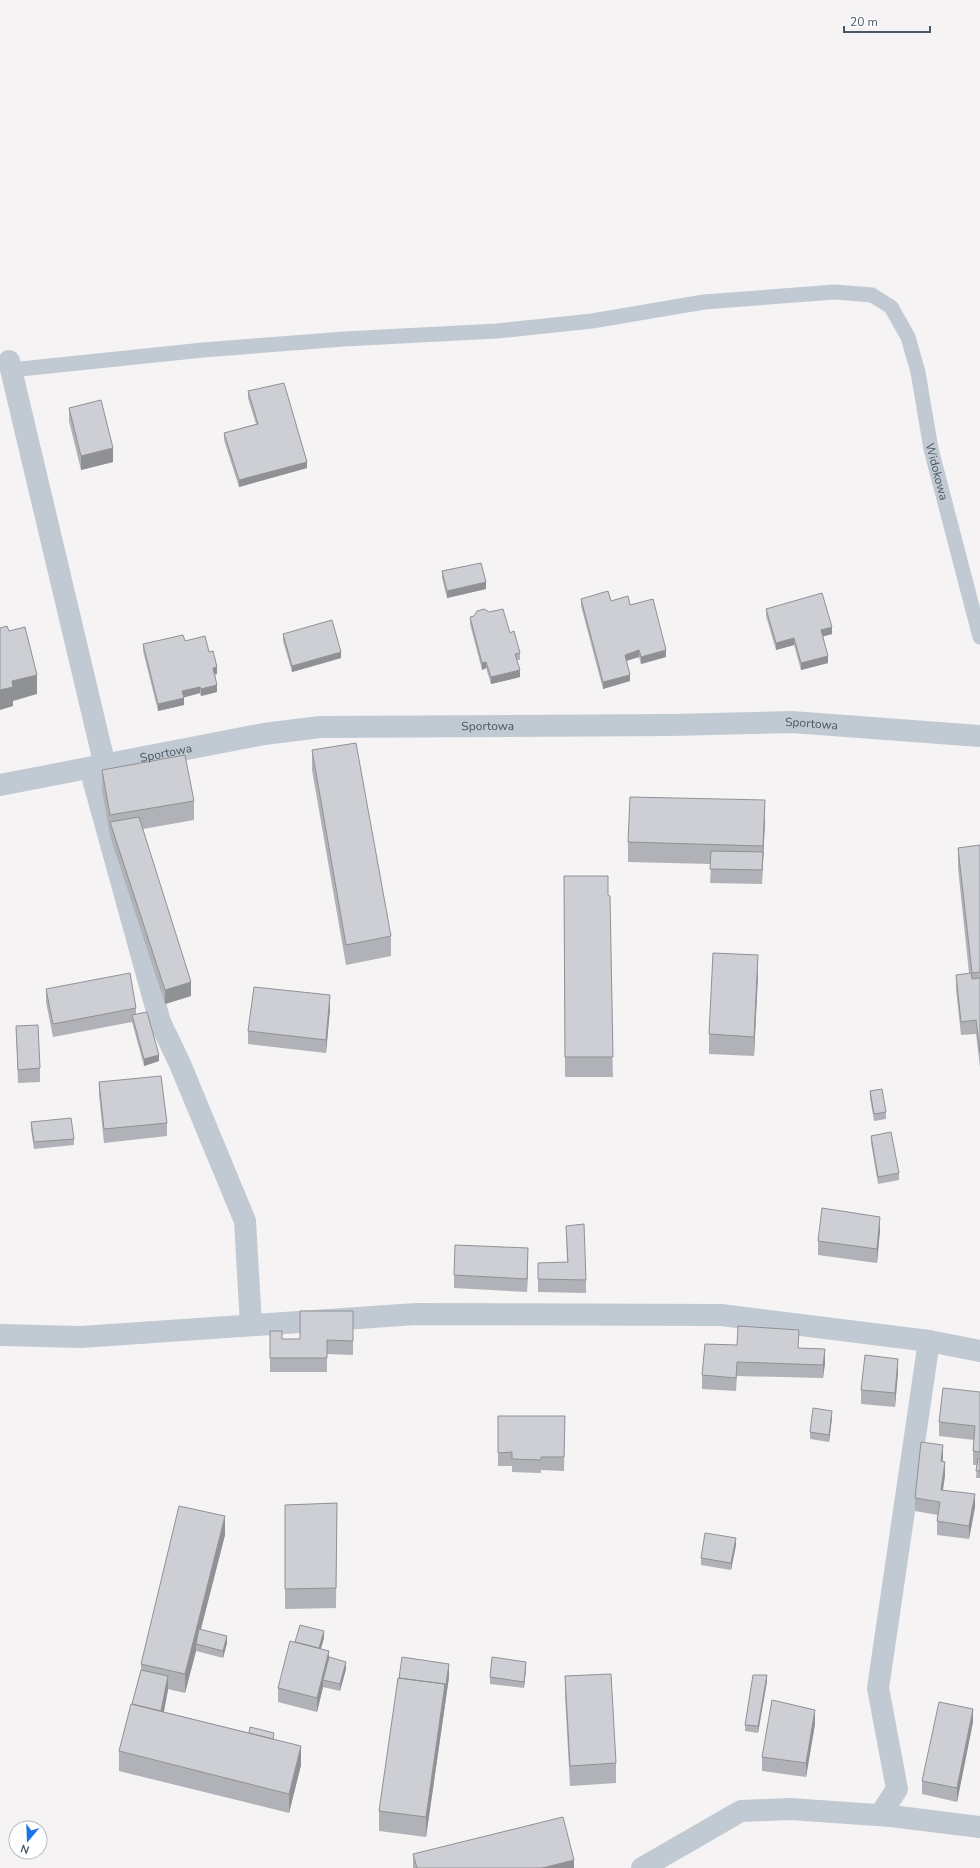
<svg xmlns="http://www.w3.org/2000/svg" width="980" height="1868" font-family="'Nunito Sans',sans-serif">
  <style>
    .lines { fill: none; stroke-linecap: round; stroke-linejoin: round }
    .service { stroke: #c1cad2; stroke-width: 15 }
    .minor { stroke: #c1cad2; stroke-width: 22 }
    .tertiary { stroke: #c1cad2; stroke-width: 22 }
    .wall { fill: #b0b2b7 }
    .shaded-wall { fill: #909195 }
    .building { fill: #cdcfd5; stroke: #909195 }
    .labels { text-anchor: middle; stroke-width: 4; stroke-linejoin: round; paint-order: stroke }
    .street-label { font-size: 12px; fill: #4a5661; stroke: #fff }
  </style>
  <rect width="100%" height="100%" fill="#f5f3f3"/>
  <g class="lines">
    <path class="service" id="s1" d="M11 370 203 350 344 339 497 331 592 321 704 302 835 292 872 295 891 307 908 337 918 372 931 449 980 637"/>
    <g class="minor">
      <path d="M9 361 105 766"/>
      <path d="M90 768 160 1022 180 1064 245 1221 251 1325"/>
      <path id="s2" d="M0 785 264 734 320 727 671 725 792 722 980 736"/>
      <path d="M880 1815 897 1789 878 1688 929 1341"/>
      <path d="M642 1868 741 1811 790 1809 891 1816 980 1827"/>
    </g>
    <path class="tertiary" d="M0 1335 81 1337 416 1314 721 1315 929 1341 980 1351"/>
  </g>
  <path class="wall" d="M248 391 307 468 239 487 224 440V433L256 424 248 398Z
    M69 408 113 462 81 470 69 421Z
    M442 571 486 589 447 598 442 578Z
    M581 599 611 601 630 605 666 657 641 664 639 657 627 661 630 681 603 689 581 606Z
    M766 609 832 634 823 636 828 663 801 670 794 645 776 650 766 616Z
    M470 617 510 633 520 653V660H517L520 677 491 684 486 668 482 670 470 624Z
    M283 634 341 658 292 672 283 641Z
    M185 641 209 652 217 674H215L217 692 201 696 200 693 184 697V705L158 711 143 651V644Z
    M312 750 391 936V956L346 965 312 770Z
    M102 770 194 801V820L143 829 191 996 165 1004 110 836 102 790Z
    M765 820 762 884 710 883 711 864 628 862V842Z
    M980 845V1067L976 1034 961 1035 956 989V975L969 973 958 868V848Z
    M564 876 608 895 613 1077H565Z
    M758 975 754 1056 709 1054V1034Z
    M46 989 136 1008V1014L159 1061 144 1066 132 1022 53 1037 46 1002Z
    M330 1009 326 1053 248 1044V1031Z
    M16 1026 40 1068V1082L18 1083Z
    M99 1082 167 1123V1136L104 1143 99 1095Z
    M870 1091 886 1112V1119L874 1121 870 1098Z
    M31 1122 74 1139V1145L34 1149 31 1129Z
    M871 1136 899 1173V1180L878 1184 871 1143Z
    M566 1226 586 1280V1293L538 1292V1263L567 1262Z
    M880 1230 877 1263 818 1255V1241Z
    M528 1261 527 1292 454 1288V1275Z
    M353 1311V1355L327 1354V1372H270V1331L282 1339H300Z
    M705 1344 799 1348 825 1363 823 1378 737 1376 736 1391 702 1389V1375Z
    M898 1372 895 1407 861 1404V1390Z
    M980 1392V1478H976L977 1465H973V1451L974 1440 939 1436V1422Z
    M498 1416H565L564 1471 541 1470V1473L512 1472V1466H498Z
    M832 1418 829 1442 810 1439V1432Z
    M943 1461 945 1475 943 1490 975 1507 969 1539 937 1535V1521L938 1515 915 1511V1498Z
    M337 1503 336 1608 285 1609V1505Z
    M225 1535 201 1629 227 1643 223 1658 196 1651 185 1693 168 1689 164 1712 274 1739 301 1765 289 1813 119 1771V1751L132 1704 141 1670V1664Z
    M736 1545 731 1570 701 1565V1558Z
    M324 1638 321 1649 329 1657 346 1669 340 1691 323 1687 317 1712 278 1702V1688L295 1642Z
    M526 1669 524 1688 490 1684V1677Z
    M565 1676 616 1763V1783L570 1786 565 1696Z
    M449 1677 426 1837 379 1831V1811Z
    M767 1681 758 1733 745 1731V1725Z
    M973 1722 957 1802 922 1794V1781Z
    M815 1724 806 1777 762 1771V1757Z
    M413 1854 574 1868H413Z"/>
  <path class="shaded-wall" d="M113 448V462L81 470V456Z
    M307 462V468L239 487V480Z
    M486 582V589L447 598V591Z
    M832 627V634L821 637V630Z
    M794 638V645L776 650V643Z
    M639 650V657L625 661V655Z
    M666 650V657L641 664V657Z
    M341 652V658L292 672V666Z
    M828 656V663L801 670V663Z
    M486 662V668L482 670V663Z
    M217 667V674L213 675V668Z
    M520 670V677L491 684V677Z
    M37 675V694L13 701V706L0 710V690L12 681Z
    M630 675V681L603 689V682Z
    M217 685V692L201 696V689Z
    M200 687V693L182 698V691Z
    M184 698V705L158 711V704Z
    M765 800V820L762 884 763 846Z
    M758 955V975L754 1056V1037Z
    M191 982V996L165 1004V990Z
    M330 995V1009L326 1053V1040Z
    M159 1055V1061L144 1066V1059Z
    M880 1217V1230L877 1263V1249Z
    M528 1248V1261L527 1292V1279Z
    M825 1349V1363L823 1378V1365Z
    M898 1359V1372L895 1407V1393Z
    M832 1411V1418L829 1442V1435Z
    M943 1445V1459L941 1474V1461Z
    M945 1462V1475L941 1503V1490Z
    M975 1494V1507L969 1539V1526Z
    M225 1516V1535L197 1644H196V1651L185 1693V1674Z
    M736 1538V1545L731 1570V1563Z
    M324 1631V1638L317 1661V1655Z
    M227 1636V1643L223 1658V1651Z
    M329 1651V1664L323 1680V1687L317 1712V1698Z
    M346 1662V1669L340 1691V1684Z
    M526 1662V1669L524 1688V1682Z
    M449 1664V1677L426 1837V1817L445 1684Z
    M767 1675V1681L758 1733V1726Z
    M168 1676V1690L160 1731V1717Z
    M973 1709V1722L957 1802V1788Z
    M815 1710V1724L806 1777V1763Z
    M301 1746V1765L289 1813V1794Z
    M574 1860V1868H542Z"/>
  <path class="building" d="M284 383 307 462 239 480 224 433 258 424 248 391Z
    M101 400 113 448 81 456 69 408Z
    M481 563 486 582 447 591 442 571Z
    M608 591 611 601 628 596 630 605 653 599 666 650 641 657 639 650 625 655 630 675 603 682 581 599Z
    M822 593 832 627 821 630 828 656 801 663 794 638 776 643 766 609Z
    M484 609 489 612 503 609 510 633 514 631 520 653 515 654 520 670 491 677 486 662 482 663 470 617 474 616 477 611Z
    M332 620 341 652 292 666 283 634Z
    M7 626 9 631 25 627 37 675 12 681 13 687 0 690V628Z
    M183 635 185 641 205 636 209 652 213 651 217 667 213 668 217 685 201 689 200 687 182 691 184 698 158 704 143 644Z
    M356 743 391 936 346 945 312 750Z
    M185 755 194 801 110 815 102 770Z
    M630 797 765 800 763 846 628 842Z
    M139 817 191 982 165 990 110 822Z
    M980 845V972L972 973 958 848Z
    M711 851 763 852 762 870 710 869Z
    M564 876H608V895L610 896 613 1057H565Z
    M713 953 758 955 754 1037 709 1034Z
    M130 973 136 1008 53 1024 46 989Z
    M971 973 972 979 980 978V1053L976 1020 961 1022 956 975Z
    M254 987 330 995 326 1040 248 1031Z
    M147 1012 159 1055 144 1059 132 1015Z
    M38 1025 40 1068 18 1070 16 1026Z
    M161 1076 167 1123 104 1129 99 1082Z
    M882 1089 886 1112 874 1114 870 1091Z
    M71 1118 74 1139 34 1142 31 1122Z
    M891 1132 899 1173 878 1177 871 1136Z
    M822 1208 880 1217 877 1249 818 1241Z
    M584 1224 586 1280 538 1279V1263L568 1262 566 1226Z
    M455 1245 528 1248 527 1279 454 1275Z
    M300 1311H353V1341L327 1340V1358H270V1331H282V1339H300Z
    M738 1326 799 1330 798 1348 825 1349 823 1365 737 1362 736 1378 702 1375 705 1344 737 1345Z
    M865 1355 898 1359 895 1393 861 1390Z
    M943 1388 980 1392V1452L973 1451 975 1426 939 1422Z
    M813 1408 832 1411 829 1435 810 1432Z
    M498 1416H565L564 1457H541V1460L512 1459V1452L498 1453Z
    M921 1442 943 1445 941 1461 945 1462 941 1490 975 1494 969 1526 937 1521 940 1502 915 1498Z
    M978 1458 980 1459V1471H976Z
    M337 1503 336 1588 285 1589V1505Z
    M179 1506 225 1516 185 1674 141 1664Z
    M705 1533 736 1538 731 1563 701 1558Z
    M300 1625 324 1631 319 1648 295 1642Z
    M199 1629 227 1636 223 1651 196 1644Z
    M290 1641 329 1651 317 1698 278 1688Z
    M329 1657 346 1662 340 1684 323 1680Z
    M402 1657 449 1664 445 1690V1684L399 1678Z
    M492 1657 526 1662 524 1682 490 1677Z
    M141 1670 168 1676 161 1711 132 1704Z
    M611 1674 616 1763 570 1766 565 1676Z
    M753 1675H767L758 1726 745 1725Z
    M398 1678 445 1684 426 1817 379 1811Z
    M772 1700 815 1710 806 1763 762 1757Z
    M939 1702 973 1709 957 1788 922 1781Z
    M131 1704 301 1746 289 1794 119 1751Z
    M250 1727 274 1733 273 1739 249 1733Z
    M563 1817 574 1860 542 1868H417L413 1854Z"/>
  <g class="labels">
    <g class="street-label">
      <text dy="4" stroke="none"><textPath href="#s1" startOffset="1060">Widokowa</textPath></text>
      <text dy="4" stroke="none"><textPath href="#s2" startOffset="817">Sportowa</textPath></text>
      <text dy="4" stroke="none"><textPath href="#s2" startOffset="493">Sportowa</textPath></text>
      <text dy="4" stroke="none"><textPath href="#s2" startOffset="169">Sportowa</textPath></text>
    </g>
  </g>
  <g transform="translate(28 1840) rotate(199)"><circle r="19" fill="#ffffff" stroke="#b7bbc0"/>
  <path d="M0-3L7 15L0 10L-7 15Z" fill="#1a73e8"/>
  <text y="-6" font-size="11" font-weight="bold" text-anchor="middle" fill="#4a5661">N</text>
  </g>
  <path d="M844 26v6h86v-6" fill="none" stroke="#4a5661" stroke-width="2"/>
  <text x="850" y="26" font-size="12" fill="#4a5661" stroke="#ffffff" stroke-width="3" paint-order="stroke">20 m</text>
</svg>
